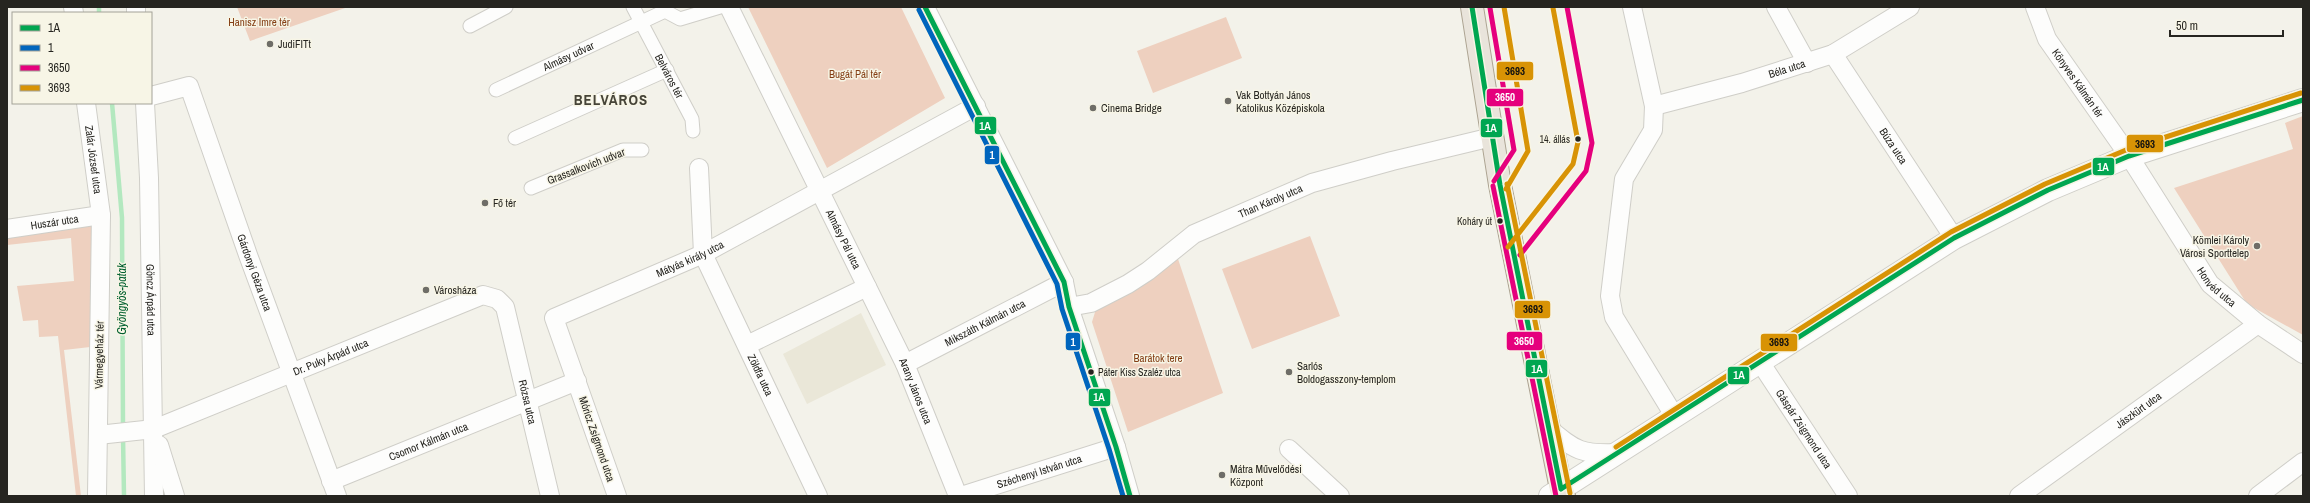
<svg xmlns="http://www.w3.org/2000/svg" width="2310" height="503" font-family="'Archivo Narrow',sans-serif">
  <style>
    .built { fill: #eae7d8 }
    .green { fill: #eed0bf }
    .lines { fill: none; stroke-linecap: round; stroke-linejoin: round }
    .stream { stroke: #b3e8bf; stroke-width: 4.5 }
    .pedestrian-casing { stroke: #cfcec8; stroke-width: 15 }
    .minor-casing { stroke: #cfcec8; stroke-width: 20 }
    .tertiary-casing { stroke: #cfcec8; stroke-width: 24 }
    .primary-casing { stroke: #aca391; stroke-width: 24 }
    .pedestrian { stroke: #fdfdfc; stroke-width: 13 }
    .minor { stroke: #fdfdfc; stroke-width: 18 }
    .tertiary { stroke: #fdfdfc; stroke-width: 22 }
    .primary { stroke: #e9e4db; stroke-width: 22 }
    .bus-1-casing { stroke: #f7f5e6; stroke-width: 8 }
    .bus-2-casing { stroke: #f7f5e6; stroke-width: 8 }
    .bus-3-casing { stroke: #f7f5e6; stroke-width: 8 }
    .bus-4-casing { stroke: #f7f5e6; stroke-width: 8 }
    .bus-1 { stroke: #00a651; stroke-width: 5 }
    .bus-2 { stroke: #0065bd; stroke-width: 5 }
    .bus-3 { stroke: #e5007d; stroke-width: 5 }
    .bus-4 { stroke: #d89305; stroke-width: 5 }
    .poi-dot { fill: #6e6d67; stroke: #f7f5e6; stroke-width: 1.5 }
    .bus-dot { fill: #262520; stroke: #f7f5e6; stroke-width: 1.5 }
    .labels { text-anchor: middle; stroke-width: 3; stroke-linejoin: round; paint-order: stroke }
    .bus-label { font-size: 10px; fill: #262520; stroke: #f7f5e6; text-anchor: end }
    .park-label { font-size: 11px; fill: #843e14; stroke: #f7f5e6 }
    .poi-label { font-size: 11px; fill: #262520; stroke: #f7f5e6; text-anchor: start }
    .street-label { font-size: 11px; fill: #262520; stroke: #f7f5e6 }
    .water-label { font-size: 12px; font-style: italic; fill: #026030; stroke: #f7f5e6 }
    .district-label { font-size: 15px; font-weight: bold; letter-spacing: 1px; fill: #464438; stroke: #f7f5e6 }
    .line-badge { stroke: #f7f5e6; stroke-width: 1.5 }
    .badge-label { font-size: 11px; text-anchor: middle; font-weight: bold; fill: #fff }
    .pale-badge-label { font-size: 11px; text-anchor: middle; font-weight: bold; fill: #111 }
  </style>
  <rect width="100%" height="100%" fill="#f3f2ea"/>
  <path class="built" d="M861 313 886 365 807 404 783 354Z"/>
  <path class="green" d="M237 7H348L250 41Z
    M748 7H901L945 98 827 168Z
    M1226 17 1242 58 1153 93 1137 51Z
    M2303 116V335L2247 304 2174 188 2293 149 2285 123Z
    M101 215 99 346 64 350 81 496H76L58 336 39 337 38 320 23 321 17 286 74 281 71 238 7 245V229Z
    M1310 236 1340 316 1252 349 1222 269Z
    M1177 256 1223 393 1128 432 1092 322 1096 309Z"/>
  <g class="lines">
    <path class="stream" d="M99 7V13
      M112 103 122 218 123 429
      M123 436 124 496"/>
    <g class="pedestrian-casing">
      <g id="pedestrian">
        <path id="s1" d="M633 7 692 119 693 131"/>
        <path d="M470 26 506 7"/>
        <path id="s2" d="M496 90 665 11 680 19 720 7"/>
        <path d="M515 138 667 70"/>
        <path d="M531 188 623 150H642"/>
      </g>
    </g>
    <g class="minor-casing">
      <g id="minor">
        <path d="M73 7 74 13"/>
        <path d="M136 7V13"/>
        <path id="s3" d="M729 7 905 364 958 496"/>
        <path d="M925 7 1064 282 1069 307 1116 447 1130 496"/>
        <path d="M1632 7 1654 106 1653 130 1624 179 1610 296 1614 317 1675 417"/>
        <path d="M1776 7 1807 63"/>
        <path id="s4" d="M2035 7 2047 39 2129 156 2210 284 2258 324 2303 354"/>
        <path id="s5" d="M1833 54 1954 238"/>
        <path id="s6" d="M151 96 189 86 248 255 337 496"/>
        <path id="s7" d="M86 103 101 215 97 496"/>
        <path id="s8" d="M145 103 149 178 154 496"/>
        <path id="s9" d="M1654 106 1742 83 1833 54 1910 7"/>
        <path id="s10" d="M699 168 703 254 818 496"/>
        <path id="s11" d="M7 229 101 215"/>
        <path id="s12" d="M1069 307 1091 303 1128 284 1148 271 1194 234 1312 183 1392 161 1492 137"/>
        <path d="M747 345 867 287"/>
        <path id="s13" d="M1760 362 1848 496"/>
        <path id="s14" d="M905 364 1064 282"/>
        <path d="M1547 427C1576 451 1581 455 1620 453"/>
        <path id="s15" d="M98 435 154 429 483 295 497 299 505 307 550 496"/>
        <path d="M159 445 175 496"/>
        <path d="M1289 449 1340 496"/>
        <path id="s16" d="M331 481 577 381"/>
        <path id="s17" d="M617 496 554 318 703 254 976 106"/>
        <path id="s18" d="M961 496 1116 447"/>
        <path id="s19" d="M2019 496 2258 324"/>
        <path d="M2258 496 2303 462"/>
      </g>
    </g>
    <g class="tertiary-casing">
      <path id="tertiary" d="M1550 496 1954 238 2048 190 2129 156 2303 100"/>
    </g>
    <g class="primary-casing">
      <path id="primary" d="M1472 7 1500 185 1561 489 1564 496"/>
    </g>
    <use href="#pedestrian" class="pedestrian"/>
    <use href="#minor" class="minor"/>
    <use href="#tertiary" class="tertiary"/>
    <use href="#primary" class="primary"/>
    <g class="bus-1-casing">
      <path id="bus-1" d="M925 7 1064 282 1069 307 1116 447 1130 496
        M1472 7 1500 185 1561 489
        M1561 489 1954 238 2048 190 2129 156 2303 100"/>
    </g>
    <g class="bus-2-casing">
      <path id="bus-2" d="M919 10 1057 284 1062 309 1109 449 1123 496"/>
    </g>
    <g class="bus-3-casing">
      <path id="bus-3" d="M1490 8 1514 150 1494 181
        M1493 186 1556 496
        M1520 255 1586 171 1592 143 1567 7"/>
    </g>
    <g class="bus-4-casing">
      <path id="bus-4" d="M1504 7 1528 151 1506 189
        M1507 184 1570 493
        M1508 247 1573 164 1578 142 1553 8
        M1616 447 1951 232 2045 184 2126 150 2301 93"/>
    </g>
    <use href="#bus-1" class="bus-1"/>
    <use href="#bus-2" class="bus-2"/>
    <use href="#bus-3" class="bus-3"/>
    <use href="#bus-4" class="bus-4"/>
  </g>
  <g class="poi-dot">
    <circle cx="270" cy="44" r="4"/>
    <circle cx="1228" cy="101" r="4"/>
    <circle cx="1093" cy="108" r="4"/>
    <circle cx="485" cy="203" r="4"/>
    <circle cx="2257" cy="246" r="4"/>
    <circle cx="426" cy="290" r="4"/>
    <circle cx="1289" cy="372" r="4"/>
    <circle cx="1222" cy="475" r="4"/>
  </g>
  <g class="bus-dot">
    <circle cx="1578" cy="139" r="3.5"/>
    <circle cx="1500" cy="221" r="3.5"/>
    <circle cx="1091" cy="372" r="3.5"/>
  </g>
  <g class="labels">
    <g class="bus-label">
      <text x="1570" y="143">14. állás</text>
      <text x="1492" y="225">Koháry út</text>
      <text x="1098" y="376" text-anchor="start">Páter Kiss Szaléz utca</text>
    </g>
    <g class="park-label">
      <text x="259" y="26">Hanisz Imre tér</text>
      <text x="855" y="78">Bugát Pál tér</text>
      <text x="1158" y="362">Barátok tere</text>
    </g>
    <g class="poi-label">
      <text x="278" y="48">JudiFITt</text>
      <text x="1236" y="99">Vak Bottyán János<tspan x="1236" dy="13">Katolikus Középiskola</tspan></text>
      <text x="1101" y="112">Cinema Bridge</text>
      <text x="493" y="207">Fő tér</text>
      <text x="2249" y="244" text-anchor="end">Kömlei Károly<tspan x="2249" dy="13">Városi Sporttelep</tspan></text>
      <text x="434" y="294">Városháza</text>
      <text x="1297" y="370">Sarlós<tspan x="1297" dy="13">Boldogasszony-templom</tspan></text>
      <text x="1230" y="473">Mátra Művelődési<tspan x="1230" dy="13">Központ</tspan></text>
    </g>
    <g class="street-label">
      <text dy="4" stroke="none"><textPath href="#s2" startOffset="80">Almásy udvar</textPath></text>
      <text dy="4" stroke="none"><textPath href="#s9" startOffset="138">Béla utca</textPath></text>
      <text dy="4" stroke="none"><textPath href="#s1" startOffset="78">Belváros tér</textPath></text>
      <text dy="4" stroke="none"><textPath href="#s4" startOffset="88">Könyves Kálmán tér</textPath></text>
      <text dy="4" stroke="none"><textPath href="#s5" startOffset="110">Búza utca</textPath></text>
      <text dy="4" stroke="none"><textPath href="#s7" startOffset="57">Zalár József utca</textPath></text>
      <text transform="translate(586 166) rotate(-21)" y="4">Grassalkovich udvar</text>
      <text dy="4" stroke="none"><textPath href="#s12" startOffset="230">Than Károly utca</textPath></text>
      <text dy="4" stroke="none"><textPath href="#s11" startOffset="48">Huszár utca</textPath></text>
      <text dy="4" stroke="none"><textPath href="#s3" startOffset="259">Almásy Pál utca</textPath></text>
      <text dy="4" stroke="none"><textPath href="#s17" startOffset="337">Mátyás király utca</textPath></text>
      <text dy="4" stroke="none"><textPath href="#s6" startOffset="237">Gárdonyi Géza utca</textPath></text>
      <text dy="4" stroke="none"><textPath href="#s4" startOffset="335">Honvéd utca</textPath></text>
      <text dy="4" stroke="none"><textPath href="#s8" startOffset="197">Göncz Árpád utca</textPath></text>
      <text dy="4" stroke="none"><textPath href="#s14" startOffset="90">Mikszáth Kálmán utca</textPath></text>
      <text transform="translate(99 355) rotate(-89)" y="4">Vármegyeház tér</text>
      <text dy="4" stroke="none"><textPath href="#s15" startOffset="247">Dr. Puky Árpád utca</textPath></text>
      <text dy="4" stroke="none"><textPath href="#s10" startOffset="220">Zöldfa utca</textPath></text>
      <text dy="4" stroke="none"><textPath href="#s3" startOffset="427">Arany János utca</textPath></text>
      <text dy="4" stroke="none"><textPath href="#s15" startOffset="535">Rózsa utca</textPath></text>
      <text dy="4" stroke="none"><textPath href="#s19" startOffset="147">Jászkürt utca</textPath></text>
      <text dy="4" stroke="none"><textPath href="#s13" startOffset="80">Gáspár Zsigmond utca</textPath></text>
      <text transform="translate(597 439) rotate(71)" y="4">Móricz Zsigmond utca</text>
      <text dy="4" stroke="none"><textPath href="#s16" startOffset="105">Csomor Kálmán utca</textPath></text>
      <text dy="4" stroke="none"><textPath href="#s18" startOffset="82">Széchenyi István utca</textPath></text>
    </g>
    <g class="water-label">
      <text transform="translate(122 299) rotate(-90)" y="4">Gyöngyös-patak</text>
    </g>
    <g class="district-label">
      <text x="611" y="105">BELVÁROS</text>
    </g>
  </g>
  <g class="line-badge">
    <rect x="1496" y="61" width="38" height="20" rx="4" fill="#d89305"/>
    <rect x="1486" y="88" width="38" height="19" rx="4" fill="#e5007d"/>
    <rect x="974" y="116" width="23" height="19" rx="4" fill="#00a651"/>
    <rect x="1480" y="118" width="23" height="20" rx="4" fill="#00a651"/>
    <rect x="2126" y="134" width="38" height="19" rx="4" fill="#d89305"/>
    <rect x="984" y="145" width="16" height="20" rx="4" fill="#0065bd"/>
    <rect x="2092" y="157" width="23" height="19" rx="4" fill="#00a651"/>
    <rect x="1514" y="300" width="37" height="19" rx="4" fill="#d89305"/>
    <rect x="1506" y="331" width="37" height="20" rx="4" fill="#e5007d"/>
    <rect x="1065" y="332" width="16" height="19" rx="4" fill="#0065bd"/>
    <rect x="1760" y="333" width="38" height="19" rx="4" fill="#d89305"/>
    <rect x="1525" y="359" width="23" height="19" rx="4" fill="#00a651"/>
    <rect x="1727" y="366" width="23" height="19" rx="4" fill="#00a651"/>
    <rect x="1088" y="388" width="23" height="19" rx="4" fill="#00a651"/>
  </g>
  <g class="badge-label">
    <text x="1505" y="101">3650</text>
    <text x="985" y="130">1A</text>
    <text x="1491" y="132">1A</text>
    <text x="992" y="159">1</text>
    <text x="2103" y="171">1A</text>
    <text x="1524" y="345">3650</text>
    <text x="1073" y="346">1</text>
    <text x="1537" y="373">1A</text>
    <text x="1739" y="379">1A</text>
    <text x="1099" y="401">1A</text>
  </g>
  <g class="pale-badge-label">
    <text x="1515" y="75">3693</text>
    <text x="2145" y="148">3693</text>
    <text x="1533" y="313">3693</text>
    <text x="1779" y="346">3693</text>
  </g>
  <rect width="2310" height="503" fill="none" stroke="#262520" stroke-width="16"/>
  <rect x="12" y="12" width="140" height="92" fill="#f7f5e6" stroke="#a3a297"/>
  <rect x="20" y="25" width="20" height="6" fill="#00a651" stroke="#a3a297"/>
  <text x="48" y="32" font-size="12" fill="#262520">1A</text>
  <rect x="20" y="45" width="20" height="6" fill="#0065bd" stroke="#a3a297"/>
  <text x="48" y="52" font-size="12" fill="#262520">1</text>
  <rect x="20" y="65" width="20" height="6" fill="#e5007d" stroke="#a3a297"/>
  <text x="48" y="72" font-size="12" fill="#262520">3650</text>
  <rect x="20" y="85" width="20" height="6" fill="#d89305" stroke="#a3a297"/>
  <text x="48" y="92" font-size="12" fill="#262520">3693</text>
  <path d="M2170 30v6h113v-6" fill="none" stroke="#262520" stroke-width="2"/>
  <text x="2176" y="30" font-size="12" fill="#262520" stroke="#f7f5e6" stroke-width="3" paint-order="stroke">50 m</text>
</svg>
